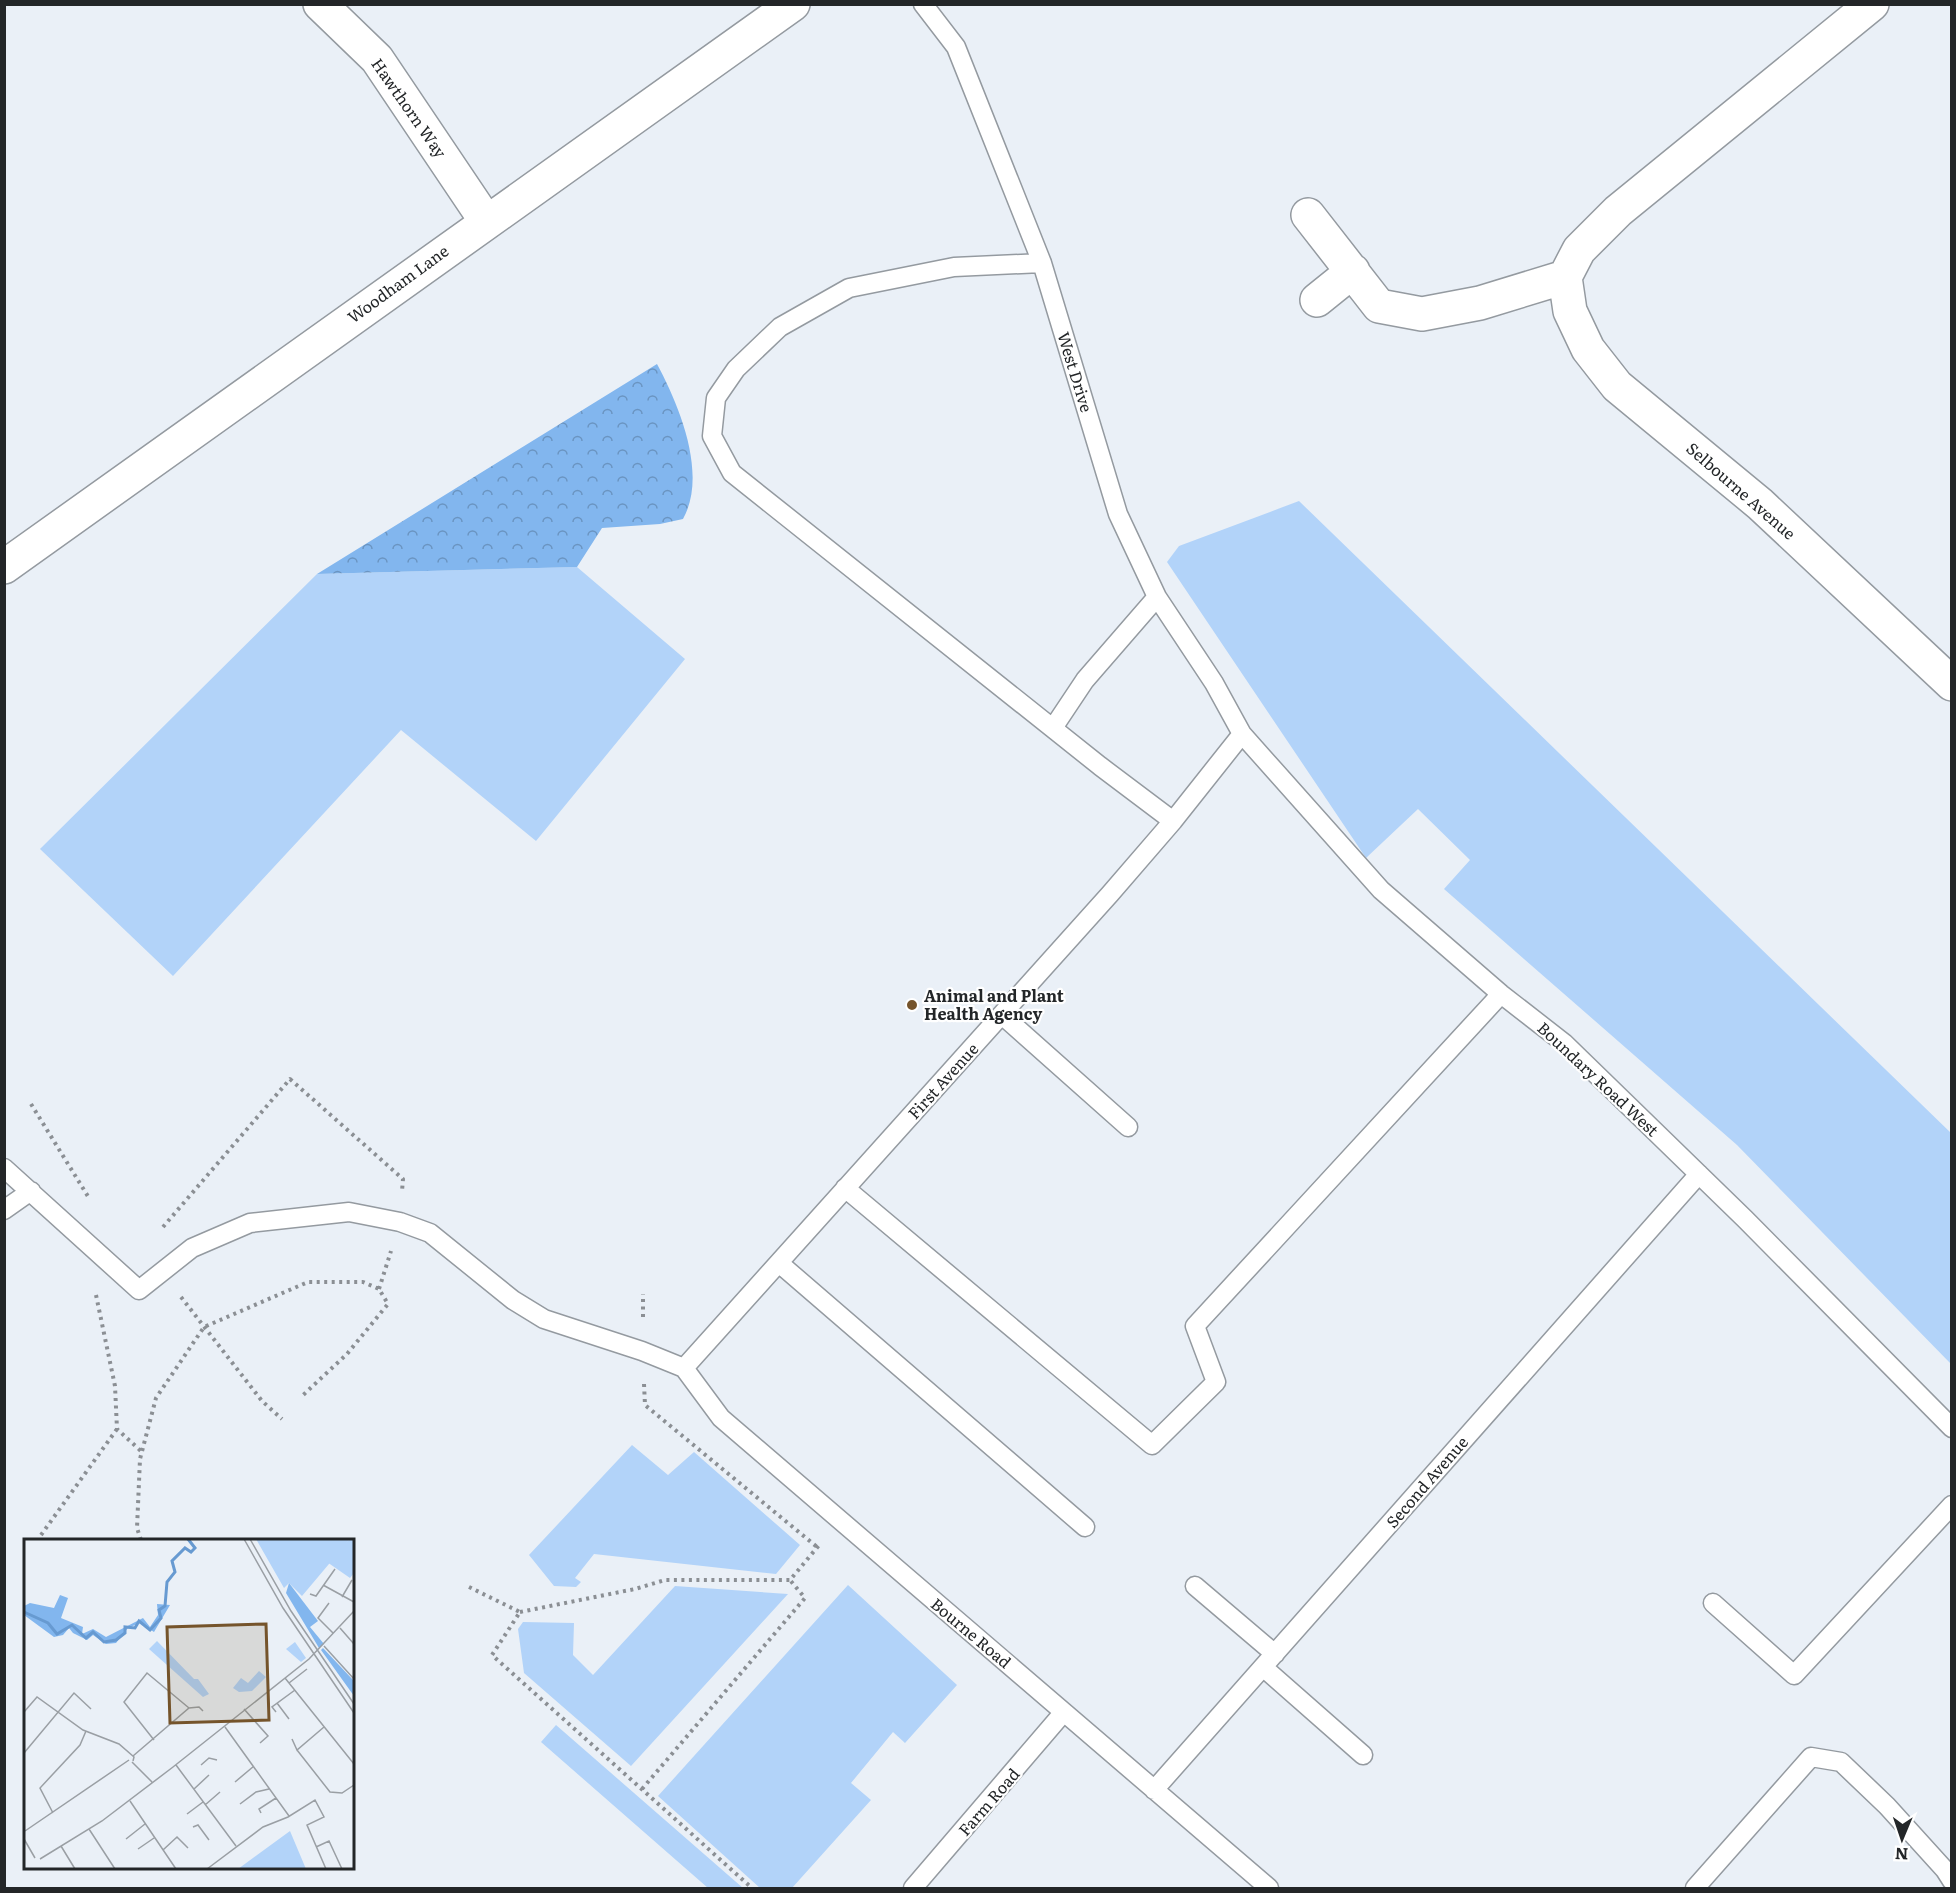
<svg xmlns="http://www.w3.org/2000/svg" width="1956" height="1893" font-family="Literata,serif">
  <style>
    .grass { fill: #b2d3f9 }
    .forest { fill: url(#forest-crowns) }
    .lines { fill: none; stroke-linecap: round; stroke-linejoin: round }
    .service-casing { stroke: #949aa0; stroke-width: 21 }
    .minor-casing { stroke: #949aa0; stroke-width: 36 }
    .secondary-casing { stroke: #949aa0; stroke-width: 36 }
    .path { stroke: #8b8f94; stroke-width: 4; stroke-dasharray: 3 4.5; stroke-linecap: butt }
    .service { stroke: #fff; stroke-width: 18 }
    .minor { stroke: #fff; stroke-width: 33 }
    .secondary { stroke: #fff; stroke-width: 33 }
    .poi-dot { fill: #75542b; stroke: #fff; stroke-width: 2 }
    .labels { text-anchor: middle; stroke-width: 4.5; stroke-linejoin: round; paint-order: stroke }
    .street-label { font-size: 16px; fill: #232628; stroke: #fff }
    .poi-label { font-size: 16px; font-weight: bold; fill: #232628; stroke: #fff; text-anchor: start }
    .inset-river { fill: none; stroke: #679ad1; stroke-width: 3 }
    .inset-road { fill: none; stroke: #9a9fa4; stroke-width: 1.5 }
    .view { fill: #75542b; fill-opacity: 0.15; stroke: #75542b; stroke-width: 3 }
    .inset-edge { fill: none; stroke: #232628; stroke-width: 3 }
  </style>
  <defs>
    <pattern id="forest-crowns" width="20" height="18" patternUnits="userSpaceOnUse" patternTransform="scale(1.5)"><rect width="20" height="18" fill="#82b6ee"/><path d="M2 6a3 3 0 1 1 6 0M12 15a3 3 0 1 1 6 0" fill="none" stroke="#6a94c1"/></pattern>
  </defs>
  <rect width="100%" height="100%" fill="#eaf0f7"/>
  <path class="grass" d="M1299 501 1951 1133V1364L1737 1145 1444 889 1470 860 1418 809 1366 858 1167 562 1179 546Z
    M577 567 685 659 536 841 401 730 173 976 40 849 317 574Z
    M632 1445 668 1475 694 1452 800 1545 776 1574 594 1554 575 1578 581 1582 576 1587 554 1586 529 1555Z
    M848 1585 957 1685 905 1743 893 1732 851 1783 871 1800 792 1888H760L658 1796Z
    M675 1586 788 1594 631 1766 524 1673 518 1629 523 1622 574 1623 573 1655 593 1675Z
    M556 1725 743 1888H708L541 1742Z"/>
  <path class="forest" d="M657 364C679 405 708 474 683 519L660 524 602 528 577 567 317 574Z"/>
  <g class="lines">
    <g class="service-casing">
      <path id="service" d="M923 4 956 47 1042 263 1118 514 1157 597 1214 683 1242 734 1381 890 1501 994 1564 1043 1745 1219 1952 1428
        M1042 263 954 267 849 288 780 327 736 369 716 398 712 436 732 473 1100 766 1173 821
        M1053 728 1085 680 1157 597
        M1002 1015 1128 1127
        M4 1168 139 1290 192 1248 250 1223 349 1212 400 1222 430 1233 513 1300 544 1319 642 1351 684 1368
        M845 1188 1152 1445 1216 1382 1195 1326 1501 994
        M4 1210 31 1191
        M779 1263 1085 1527
        M684 1368 1110 894 1173 821 1242 734
        M684 1368 721 1418 1269 1888
        M1195 1586 1275 1654
        M1713 1603 1794 1675 1952 1505
        M1263 1667 1363 1755
        M1154 1790 1699 1174
        M913 1888 1063 1713
        M1695 1888 1811 1757 1841 1762 1887 1806 1945 1870 1952 1881"/>
    </g>
    <g class="minor-casing">
      <path id="minor" d="M320 4 377 59 486 221
        M1872 4 1618 211 1579 250 1565 277 1570 311 1588 349 1617 386 1760 504 1952 684
        M1308 215 1379 306 1422 314 1480 303 1565 277
        M1317 300 1353 271"/>
    </g>
    <g class="secondary-casing">
      <path id="secondary" d="M4 567 793 4"/>
    </g>
    <path class="path" d="M31 1104 89 1198
      M163 1227 290 1079 403 1179 402 1191
      M379 1289 391 1251
      M96 1295 115 1386 117 1429 142 1452
      M181 1297 262 1401 282 1419
      M643 1317V1294
      M644 1384 645 1405 817 1547
      M41 1535 117 1429
      M141 1540 137 1528 140 1459 156 1398 204 1327 308 1282H363L379 1289 388 1304 347 1354 301 1397
      M469 1587 520 1612 492 1655 752 1888
      M520 1612 635 1589 665 1580H790L820 1544
      M642 1789 805 1598 790 1580"/>
    <use href="#service" class="service"/>
    <use href="#minor" class="minor"/>
    <use href="#secondary" class="secondary"/>
  </g>
  <circle class="poi-dot" cx="912" cy="1005" r="6"/>
  <g class="labels">
    <g class="street-label">
      <text transform="translate(409 108) rotate(55)" y="6">Hawthorn Way</text>
      <text transform="translate(398 284) rotate(-36)" y="6">Woodham Lane</text>
      <text transform="translate(1075 372) rotate(73)" y="6">West Drive</text>
      <text transform="translate(1741 491) rotate(41)" y="6">Selbourne Avenue</text>
      <text transform="translate(1598 1079) rotate(43)" y="6">Boundary Road West</text>
      <text transform="translate(943 1081) rotate(-48)" y="6">First Avenue</text>
      <text transform="translate(1427 1482) rotate(-49)" y="6">Second Avenue</text>
      <text transform="translate(971 1633) rotate(40)" y="6">Bourne Road</text>
      <text transform="translate(989 1802) rotate(-49)" y="6">Farm Road</text>
    </g>
    <g class="poi-label">
      <text x="924" y="1002">Animal and Plant<tspan x="924" dy="18">Health Agency</tspan></text>
    </g>
  </g>
  <g transform="translate(24 1539)">
    <rect width="330" height="330" fill="#eaf0f7"/>
    <path d="M232 0H326L278 57 265 44 260 49ZM133 102 170 140H174L185 155 179 158 125 110ZM235 132 242 138 228 152 215 153 209 149 217 139 224 144Z" fill="#b2d3f9"/>
    <path d="M265 44 294 82 286 88 300 105 295 109 262 54ZM36 56 44 59 37 79 59 88 58 95 69 90 82 98 119 79 126 88 134 76 133 65 146 66 130 93 116 84 104 89 92 104 82 105 69 96 63 101 49 94 45 89 39 96 30 98 0 76V67L6 64 30 69ZM299 109 330 142V157L297 111Z" fill="#82b6ee"/>
    <path d="M326 0H330V34L326 39 303 23ZM266 292 282 330H214Z" fill="#b2d3f9"/>
    <path d="M271 103 282 119 277 123 262 110Z" fill="#b2d3f9"/>
    <path class="inset-river" d="M0 73 24 84 33 95 48 86 62 99 69 93 80 103 92 101 101 94V88L111 89 115 82 126 91 137 79 135 71 141 67 143 43 151 33 148 22 161 9 167 13 171 9 164 0"/>
    <path class="inset-road" d="M220 0 259 69 330 174M226 0 267 72 330 165M299 46 330 63M286 55 292 57 311 30M318 58 328 41M305 64 294 79 309 94M316 89 330 105M300 107 330 140M261 139 330 225M265 144 283 130M253 164 265 180M220 170 244 197 236 204M0 173 13 158 59 191 95 205 110 218 109 222M252 173 248 168 271 151M201 188 265 277M268 200 273 211 300 188M130 201 100 163 123 134 165 169M273 211 306 253 318 254 330 246M0 214 50 154 67 170M109 217 165 169 175 168 179 172M108 223 128 243M152 226 212 307M177 226 185 219 193 221M211 243 230 227M170 250 185 236M106 262 152 330M216 265 232 253 245 250M181 266 196 253M29 274 16 249 56 206 62 192M237 274 235 270 252 259M163 275 179 263M169 288 174 286 185 301M65 290 91 330M1 292 105 221M0 300 11 319M102 300 121 285M37 307 51 330M292 308 305 302 318 330M114 310 130 299M139 311 153 298 164 309M16 320 78 282 149 228 285 120 330 72M183 330 239 288 264 278 291 261 300 278 283 286 302 330"/>
    <path class="view" d="M242 85 245 181 146 184 143 88Z"/>
    <rect width="330" height="330" class="inset-edge"/>
  </g>
  <rect width="1956" height="1893" fill="none" stroke="#232628" stroke-width="12"/>
  <g transform="translate(1902 1839) rotate(182)" stroke="#ffffff" stroke-width="4.5" paint-order="stroke">
  <path d="M0-4.5L10 22L0 15L-10 22Z" fill="#232628"/>
  <text y="-9" font-size="16" font-weight="bold" text-anchor="middle" fill="#232628">N</text>
  </g>
</svg>
